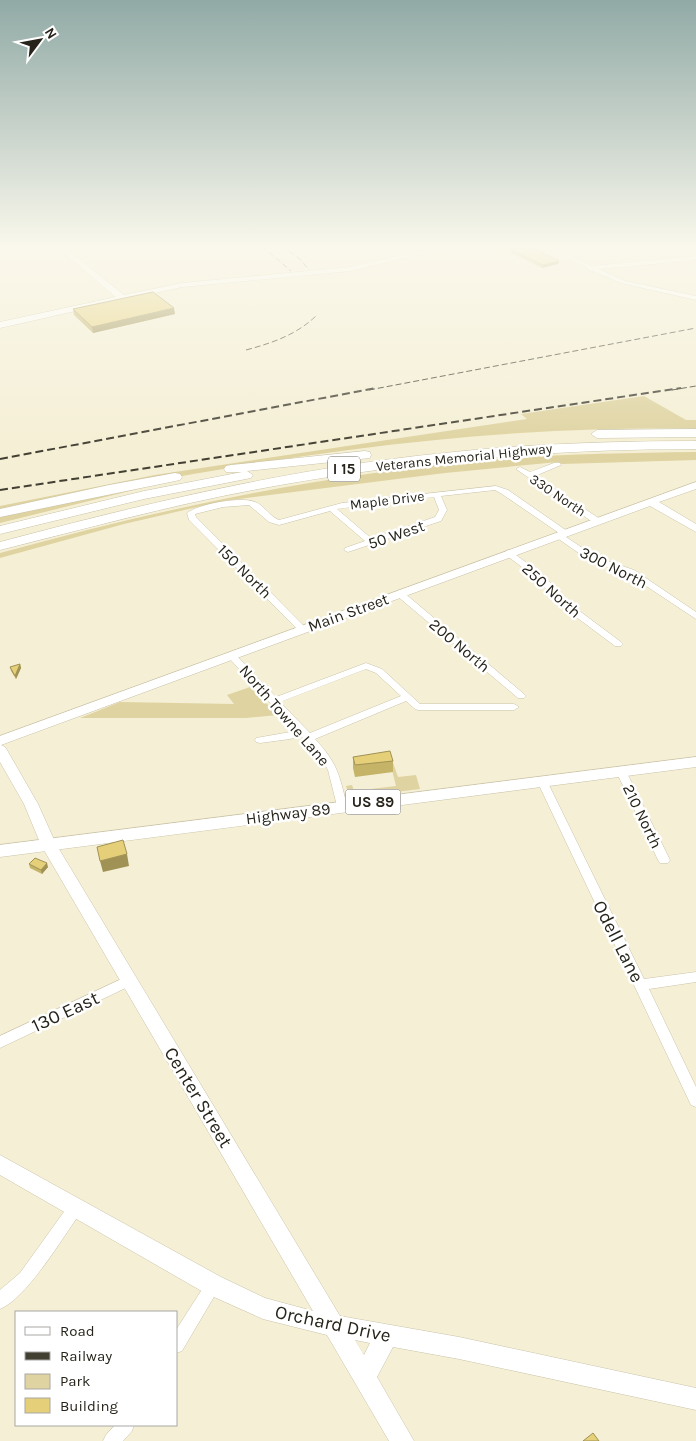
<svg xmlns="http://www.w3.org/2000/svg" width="696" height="1441" font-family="Karla,sans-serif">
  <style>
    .green { fill: #dfd3a1 }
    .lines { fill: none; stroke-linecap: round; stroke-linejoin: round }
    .street-casing { stroke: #cac4aa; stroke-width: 1 }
    .secondary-casing { stroke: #cac4aa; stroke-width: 1 }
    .primary-casing { stroke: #cac4aa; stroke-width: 1 }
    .highway-casing { stroke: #cac4aa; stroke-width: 1 }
    .street { fill: #fff; fill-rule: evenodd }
    .secondary { fill: #fff; fill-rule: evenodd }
    .primary { fill: #fff; fill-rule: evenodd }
    .highway { fill: #fff; fill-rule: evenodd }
    .rail-far1 { stroke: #423f33; stroke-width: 1; stroke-dasharray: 6 3; stroke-linecap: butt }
    .rail { stroke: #423f33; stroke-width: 2; stroke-dasharray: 8 4; stroke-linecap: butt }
    .wall { fill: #c5b368 }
    .shaded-wall { fill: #a09255 }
    .building { fill: #e5d079; stroke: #a09255 }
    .labels { text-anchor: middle; stroke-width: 5; stroke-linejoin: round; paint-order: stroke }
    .far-street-label { font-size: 14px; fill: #27251b; stroke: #fff }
    .shield { fill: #fff; stroke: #68665f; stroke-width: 1 }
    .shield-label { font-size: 15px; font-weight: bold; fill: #27251b }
    .street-label { font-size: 16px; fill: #27251b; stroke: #fff }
    .near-street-label { font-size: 19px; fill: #27251b; stroke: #fff }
  </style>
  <rect width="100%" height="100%" fill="#f5efd5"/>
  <path class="green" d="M644 396 686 420H696V428C609 428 522 431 436 440 289 454 145 482 0 510V506L155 475 527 419 521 414Z
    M696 452V460L562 464 558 462 445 473 223 501 124 524 0 558V553C160 509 323 474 489 460 557 454 627 453 696 452Z
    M162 483 0 523V514Z
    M250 687 278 715 246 718H80L120 702 234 704 227 695Z
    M391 757 398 777 416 775 420 789 355 797 348 792 346 786 352 785 354 791 396 786 390 762Z"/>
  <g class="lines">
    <g class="street-casing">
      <path id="street" d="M542 246H549L592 266 696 256V260L599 269 625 281 696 296V300L621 283 587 269V267Z
        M554 463H560L561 465 535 476 600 519V523H594L516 469 520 467 530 472Z
        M496 486 508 490 567 531V535H563L596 557 634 570 696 612V619L628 574 590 561 553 535 559 533 502 494 495 490 441 496 447 510 441 521 348 552 344 550 345 548 365 541 330 511 279 525 269 522 249 505 223 507 195 514 196 517 305 627 307 629 305 631H299L189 520 187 513C198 504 241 496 255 502 264 505 269 516 279 520L342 503ZM434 497 439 510 435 517 372 539 337 509Z
        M509 550 545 576 562 598 621 642 623 644 621 646H615L556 602 539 580 506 555V551Z
        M399 590 402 591 524 694 526 696 524 698H518L396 595 395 593Z
        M231 652 234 653 276 697 366 663 382 669 420 704H514L519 707 514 710H418L415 709 406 701 315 739C338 764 339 774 347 806L346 809H338L337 806 328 770 321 758 301 736 290 739 260 743 256 742 255 740 256 738 296 731 228 657 226 655ZM366 669 376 673 401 696 310 733 280 702Z
        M621 767 626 771 670 860 668 863H660L658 860 616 771Z
        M542 777 546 778 547 781 644 979 696 972V982L649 989 696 1087V1107L691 1105 537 781 538 778Z
        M130 975 134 976 136 980 134 984 0 1048V1036Z
        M76 1200 81 1202 83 1207 81 1212C63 1237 27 1298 0 1309V1290L20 1273 71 1202Z
        M213 1277 218 1280 221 1285 218 1290 182 1351 176 1353V1330L208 1280Z
        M115 1425H134L132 1431 123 1441H103L106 1435Z"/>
    </g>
    <g class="secondary-casing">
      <path id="secondary" d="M55 246H63L124 295 182 283 350 267 442 246H457L350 271 182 287 0 328V322L116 297Z
        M696 482V489L659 502 696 524V532L650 506 1 745 5 747 7 750 38 804 56 844 340 1316 459 1337 696 1388V1410L459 1359 393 1347 377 1377 414 1441H389L327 1335 263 1319 205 1293 0 1175V1155L221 1277 265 1298 313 1311 41 845 24 804 0 762V736ZM355 1340 370 1343 364 1355Z"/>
    </g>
    <g class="primary-casing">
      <path id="primary" d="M696 757V767L0 857V845Z"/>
    </g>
    <g class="highway-casing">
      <path id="highway" d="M696 429V437L597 438 591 434 597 430Z
        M696 441V449C547 449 400 462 253 490 168 506 84 529 0 550V542C146 503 293 468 444 453 528 444 612 441 696 441Z
        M365 451 370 452 371 455 370 458 247 471 253 475 251 478 144 499 0 534V526L144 491 242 472H226L224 469 226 466 231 465Z
        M175 473 180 474 182 477 180 480 0 517V509L109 485Z"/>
    </g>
    <use href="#street" class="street"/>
    <use href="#secondary" class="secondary"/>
    <use href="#primary" class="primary"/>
    <use href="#highway" class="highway"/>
    <path class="rail-far1" d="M262 246 291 271
      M282 246 301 260 309 270
      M246 350C272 343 296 335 316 316
      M369 390 696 328
      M672 390 696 386"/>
    <path class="rail" d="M0 459 376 388
      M0 490 681 388"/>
  </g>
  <path class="wall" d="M505 246H528L559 261 558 264 542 268 511 253V250Z
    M73 309 175 314 93 333 74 315Z
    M20 664 21 668 16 679 11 671 10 667Z
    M353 757 393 761V772L355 777 353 768Z
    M29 864 48 867 42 874 30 868Z"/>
  <path class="shaded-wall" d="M559 261 558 264 542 268 543 265Z
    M174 308 175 314 93 333 92 327Z
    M20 664 21 668 16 679 15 676Z
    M127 854 129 866 103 872 100 861Z
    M47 863 48 867 42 874 41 870Z"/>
  <path class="building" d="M510 246H528L559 261 543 265 511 250 514 249Z
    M153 292 174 308 92 327 73 309Z
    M20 664 15 676 10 667Z
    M390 751 393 761 355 765 353 757Z
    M123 840 127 854 100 861 97 847Z
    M35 858 47 863 41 870 29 864Z
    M593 1433 599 1441H583Z"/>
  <linearGradient id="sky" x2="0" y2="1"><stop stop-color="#91aaa6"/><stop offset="0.55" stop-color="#faf8ec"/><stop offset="1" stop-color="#faf8ec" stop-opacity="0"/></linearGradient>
  <rect width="696" height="448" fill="url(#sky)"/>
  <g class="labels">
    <g class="far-street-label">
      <text transform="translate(464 457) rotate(-6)" y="5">Veterans Memorial Highway</text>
      <text transform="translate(558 495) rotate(34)" y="5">330 North</text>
      <text transform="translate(387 500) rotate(-7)" y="5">Maple Drive</text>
    </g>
    <g class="shield">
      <rect x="328" y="456.5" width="32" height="25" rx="4"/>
      <rect x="345.5" y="789.5" width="55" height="25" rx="4"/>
    </g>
    <g class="shield-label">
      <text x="344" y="474">I 15</text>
      <text x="373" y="807">US 89</text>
    </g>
    <g class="street-label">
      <text transform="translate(396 534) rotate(-19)" y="6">50 West</text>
      <text transform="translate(614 567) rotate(27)" y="6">300 North</text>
      <text transform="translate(245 571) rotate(45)" y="6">150 North</text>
      <text transform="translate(552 590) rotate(42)" y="6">250 North</text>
      <text transform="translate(348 612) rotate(-20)" y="6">Main Street</text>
      <text transform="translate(460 645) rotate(40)" y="6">200 North</text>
      <text transform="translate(285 715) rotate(49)" y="6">North Towne Lane</text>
      <text transform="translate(288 813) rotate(-7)" y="6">Highway 89</text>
      <text transform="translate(643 816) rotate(64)" y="6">210 North</text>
    </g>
    <g class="near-street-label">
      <text transform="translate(619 941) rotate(63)" y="7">Odell Lane</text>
      <text transform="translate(65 1011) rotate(-25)" y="7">130 East</text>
      <text transform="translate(199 1097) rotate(59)" y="7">Center Street</text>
      <text transform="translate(333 1323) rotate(12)" y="7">Orchard Drive</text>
    </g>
  </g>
  <rect x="15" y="1311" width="162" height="115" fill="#ffffff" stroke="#a9a8a4"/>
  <rect x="25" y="1327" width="25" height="8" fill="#ffffff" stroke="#a9a8a4"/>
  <text x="60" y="1336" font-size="15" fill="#27251b">Road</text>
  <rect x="25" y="1352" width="25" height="8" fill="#423f33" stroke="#a9a8a4"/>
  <text x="60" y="1361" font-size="15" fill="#27251b">Railway</text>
  <rect x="25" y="1374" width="25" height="15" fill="#dfd3a1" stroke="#a9a8a4"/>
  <text x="60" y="1386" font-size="15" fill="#27251b">Park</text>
  <rect x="25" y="1398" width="25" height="15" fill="#e5d079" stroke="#a9a8a4"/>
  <text x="60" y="1411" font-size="15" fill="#27251b">Building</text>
  <g transform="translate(40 40) rotate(58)" stroke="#ffffff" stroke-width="4" paint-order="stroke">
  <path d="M0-4L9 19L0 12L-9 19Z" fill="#27251b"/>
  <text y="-8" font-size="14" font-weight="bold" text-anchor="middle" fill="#27251b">N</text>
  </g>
</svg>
